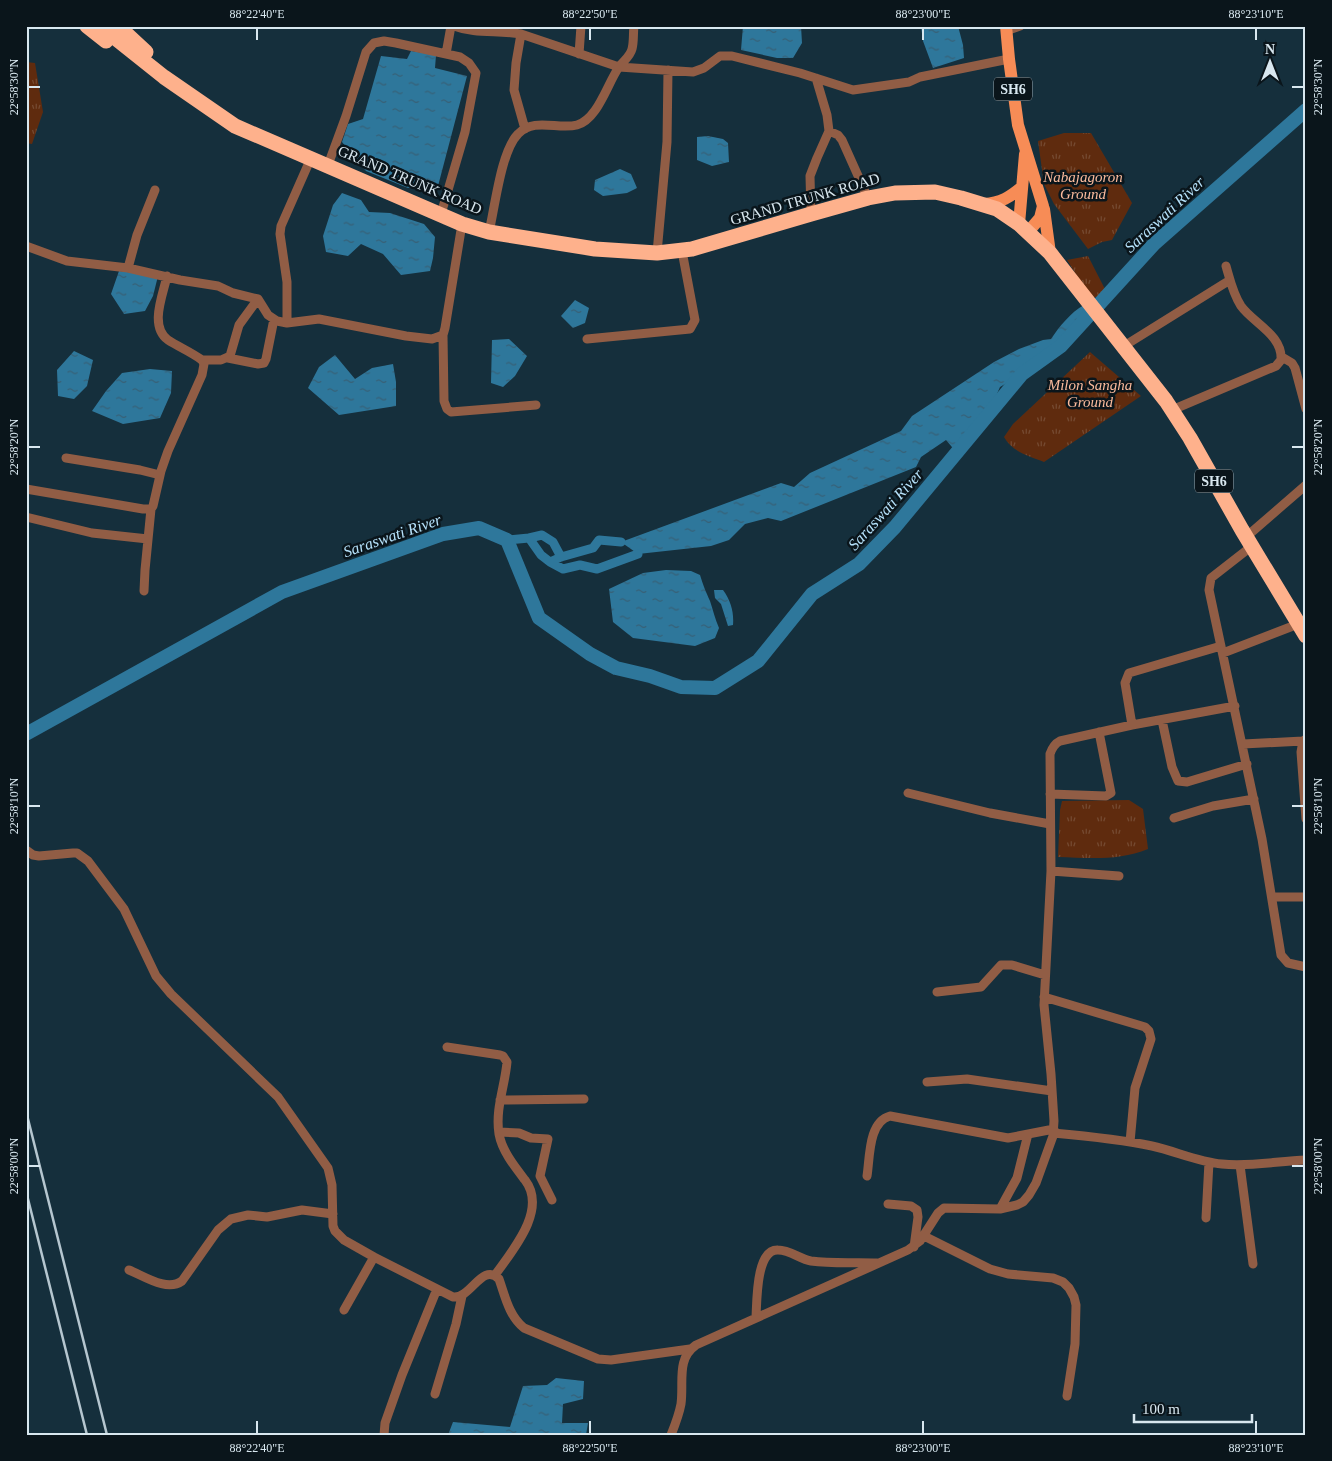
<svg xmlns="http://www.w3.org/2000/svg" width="1332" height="1461" font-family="'Times New Roman',serif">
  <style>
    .park { fill: url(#park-tufts) }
    .water { fill: url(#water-ripples) }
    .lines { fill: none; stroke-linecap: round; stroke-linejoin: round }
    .canal { stroke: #2e779b; stroke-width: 9 }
    .river { stroke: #2e779b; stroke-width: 14 }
    .street { stroke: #915d45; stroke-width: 9 }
    .primary { stroke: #f78c56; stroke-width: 12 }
    .highway { stroke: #feb18c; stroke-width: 15 }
    .rail { stroke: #b5c6cf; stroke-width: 2.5 }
    .ticks { fill: none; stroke: #d8e7ef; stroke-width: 2 }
    .labels { text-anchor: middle; stroke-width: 5; stroke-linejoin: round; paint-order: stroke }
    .shield { fill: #0a151b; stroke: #9aa8af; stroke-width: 1 }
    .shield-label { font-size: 14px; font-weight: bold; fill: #d8e7ef }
    .park-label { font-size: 15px; font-style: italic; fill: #faba9c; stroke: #0a151b }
    .street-label { font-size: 15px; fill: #d8e7ef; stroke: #0a151b }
    .water-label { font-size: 16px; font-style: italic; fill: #b6e2fb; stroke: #0a151b }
    .neatline { fill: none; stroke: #d8e7ef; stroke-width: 2 }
    .ticks-label { font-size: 12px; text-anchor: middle; fill: #d8e7ef }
  </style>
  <defs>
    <pattern id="park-tufts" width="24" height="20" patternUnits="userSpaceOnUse" patternTransform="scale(1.25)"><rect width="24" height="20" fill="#5f2b0e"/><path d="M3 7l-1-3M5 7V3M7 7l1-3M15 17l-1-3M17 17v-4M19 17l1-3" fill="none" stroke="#754a31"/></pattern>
    <pattern id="water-ripples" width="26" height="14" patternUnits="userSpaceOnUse" patternTransform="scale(1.25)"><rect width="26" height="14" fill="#2e779b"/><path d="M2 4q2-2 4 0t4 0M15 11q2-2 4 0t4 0" fill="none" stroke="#376076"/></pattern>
  </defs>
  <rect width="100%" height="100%" fill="#152f3c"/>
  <path class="park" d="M26 62 35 63 43 112 32 144 26 143Z
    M1064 133H1091L1132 203 1112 240 1102 242 1088 249 1054 204 1044 184 1038 141Z
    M1088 256 1108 295 1091 298 1067 260Z
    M1090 352 1141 396 1044 462C1029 456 1012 452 1004 437L1013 424Z
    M1129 800 1143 809 1148 849C1119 861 1089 858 1058 857L1060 810 1062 801Z"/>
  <path class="water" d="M743 26H801L802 43 793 58H777L741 50Z
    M921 26H958L963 45 964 58 933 68 923 41Z
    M411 51 436 55 435 68 467 76 438 186 408 188 366 171 342 142 348 124 363 119 381 56 407 59Z
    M708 136 723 139 728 143 729 162 712 166 697 160V137Z
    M620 169 631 174 637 188 627 193 603 196 594 190 595 180Z
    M342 193 361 200 369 212 390 213 424 224 435 237 433 258 430 271 401 275 383 254 361 244 348 256 326 252 323 236 333 205Z
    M119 271 158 276 153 296 145 311 124 314 111 294Z
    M575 300 589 308 585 323 573 328 561 316Z
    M1084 305 1091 313 1061 346 1022 374 1000 387 988 414 957 453 946 440 921 457 916 467 781 521 768 518 745 524 729 540 711 546 638 554 621 542 781 483 794 487 810 473 901 431 912 416 994 362 1019 349 1043 340 1051 339C1059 327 1071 312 1084 305Z
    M509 339 527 356 515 376 503 387 491 383 492 340Z
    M74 351 93 360 87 386 74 399 58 396 57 370Z
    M335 355 355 379 372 368 393 364 396 382V406L339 415 308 388 319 367Z
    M150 369 172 371 171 393 160 418 123 424 92 411 106 391 122 373Z
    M666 570 691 571 700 575C703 585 706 592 710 601 713 610 715 619 719 628L715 638 695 646 633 638 613 622 609 589 643 573Z
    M714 590H723C731 601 734 612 733 625L728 626 721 604 715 598Z
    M556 1378 584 1381 583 1399 563 1404 562 1423H588L586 1435H448L453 1422 510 1427 523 1386 547 1385Z"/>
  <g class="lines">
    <path class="canal" d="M529 538 542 535 553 542 561 557
      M507 540 529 538 541 555 550 562 563 569 580 565 597 569 638 554
      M550 562 561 557 593 548 599 540 621 542"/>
    <path class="river" d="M26 734 282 592 443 534 479 528 507 540 539 618 590 654 616 668 650 676 681 687 715 688 758 661 812 594 859 564 895 527 1022 374 1061 346 1154 244 1306 110"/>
    <path class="street" d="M454 26C475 34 498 30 521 34L619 67 693 72 704 68 720 56H732L800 73 853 90 909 82 920 77 1009 59
      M1006 31 1020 26
      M521 34 516 63 514 90 525 129
      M446 54 451 26
      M579 54 581 26
      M829 131 838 135 842 140 868 198
      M328 165 346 116 366 52 374 43 384 41 396 43 460 57 469 63 476 73 465 132 441 214
      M811 214 810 176 817 158 829 131 827 115 816 78
      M489 232C495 207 501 151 518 134 534 117 558 130 577 125 598 119 607 84 619 67 623 61 630 57 632 49 634 42 633 34 634 26
      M26 246 67 261 128 268 180 280 218 286 233 293 258 299 268 315 277 321 287 323 319 319 406 336 432 339 443 335 445 328 462 224
      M657 253 667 142 668 70
      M128 268 137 235 155 190
      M287 323V282L280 234 281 226 311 158
      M443 335 444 401 447 409 451 412 536 405
      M587 339 690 329 695 320 682 251
      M1124 346 1230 280
      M1282 357 1292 363 1295 368 1306 409
      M228 358 258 364 264 363 266 359 274 319
      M202 360H221L230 356 239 325 258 299
      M1172 410 1276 366 1281 360C1283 335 1253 323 1241 306 1233 294 1230 280 1226 266
      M66 458 140 470 160 475
      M26 489 143 509H151L153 506 161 471 168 451 202 375 204 364 202 360C191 352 179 347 168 340 149 326 163 295 167 276
      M26 517 92 533 148 539
      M1246 537 1306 485
      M1252 546 1211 578 1209 590 1262 839 1281 955 1288 963 1306 967
      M144 591 145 570 151 509
      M1223 653 1306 621
      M1162 720 1172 767 1178 781 1187 782 1247 764
      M1132 725 1125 683 1129 673 1221 646
      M1306 739 1303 741 1301 752 1306 819
      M1243 744 1303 741
      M908 793 990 813 1050 824
      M1050 794 1106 796 1111 793 1099 732
      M1174 818 1213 806 1254 799
      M26 850 33 855 39 856 73 853H77L88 861 124 909 156 976 171 994 278 1097 328 1168 332 1185 333 1226 335 1231 344 1240 374 1257 453 1297C471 1299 482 1262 499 1279 505 1296 509 1316 524 1328L598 1359 611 1360 690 1349
      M1051 871 1119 876
      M1272 897H1306
      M937 992 981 987 1001 965H1012L1045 975
      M1044 997 1145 1027 1149 1031 1151 1039 1135 1088 1130 1142
      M447 1047 500 1055 503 1056 507 1062C505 1086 495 1109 499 1134 502 1151 515 1167 525 1180 548 1210 512 1251 495 1275
      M927 1082 967 1079 1052 1091
      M500 1100 584 1099
      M499 1132 519 1133 531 1138 548 1139 540 1176 552 1200
      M1053 1133C1086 1136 1119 1139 1152 1146 1175 1151 1198 1162 1222 1164 1250 1167 1278 1161 1306 1160
      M1240 1165 1253 1264
      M867 1176C870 1158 868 1122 890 1116L1008 1138 1054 1129
      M888 1204 911 1206 917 1210 918 1217 914 1247
      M1000 1209 1017 1178 1028 1134
      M1206 1218 1209 1162
      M924 1236 990 1269 1008 1274 1053 1278 1063 1282 1069 1288 1074 1297 1076 1305 1075 1344 1067 1396
      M129 1270C144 1276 167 1292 182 1281L218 1230 231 1219 248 1215 267 1217 302 1210 333 1214
      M344 1310 374 1257
      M756 1317C757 1301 756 1249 778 1250 790 1250 800 1259 811 1261 833 1264 856 1262 877 1263
      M435 1394 456 1324 462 1296
      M384 1435 385 1423 402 1375 437 1289
      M671 1435C675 1425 679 1415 681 1404 684 1382 676 1359 696 1345L908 1250 920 1241 938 1213 944 1208 1000 1209 1017 1205 1023 1202 1029 1195 1036 1183 1053 1136 1054 1121 1051 1074 1044 1005 1051 871 1050 754C1052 748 1054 744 1060 741L1132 725 1235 706"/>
    <path class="primary" d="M1006 26 1009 59 1018 125 1043 206 1040 218 1028 232
      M984 204C1001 203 1010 197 1022 187
      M1044 209 1050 253
      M1019 224 1025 154"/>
    <path class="highway" d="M87 26 106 41
      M100 26 164 77 235 126 462 224 489 232 595 249 657 253 692 249 811 214 868 198 895 193 935 192 961 198 997 209 1019 224 1050 253 1166 401 1190 438 1242 530 1306 636
      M118 26 146 52"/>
    <path class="rail" d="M26 1111 107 1435
      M26 1191 87 1435"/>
  </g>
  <path class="ticks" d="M257 28V40M590 28V40M923 28V40M1256 28V40M28 87H40M1292 87H1304M28 447H40M1292 447H1304M28 806H40M1292 806H1304M28 1166H40M1292 1166H1304M257 1421V1434M590 1421V1434M923 1421V1434M1256 1421V1434"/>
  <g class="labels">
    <g class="shield">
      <rect x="994" y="77.5" width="38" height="23" rx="4"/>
      <rect x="1195" y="469.5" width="38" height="23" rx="4"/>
    </g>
    <g class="shield-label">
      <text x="1013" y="94">SH6</text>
      <text x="1214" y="486">SH6</text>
    </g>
    <g class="park-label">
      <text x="1083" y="182">Nabajagoron<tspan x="1083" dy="17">Ground</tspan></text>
      <text x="1090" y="390">Milon Sangha<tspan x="1090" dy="17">Ground</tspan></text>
    </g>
    <g class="street-label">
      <text transform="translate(410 180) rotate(23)" y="5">GRAND TRUNK ROAD</text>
      <text transform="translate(805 199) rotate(-16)" y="5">GRAND TRUNK ROAD</text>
    </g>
    <g class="water-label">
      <text transform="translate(1164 214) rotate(-43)" y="6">Saraswati River</text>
      <text transform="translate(885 509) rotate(-48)" y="6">Saraswati River</text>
      <text transform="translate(392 535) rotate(-19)" y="6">Saraswati River</text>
    </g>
  </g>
  <rect width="1332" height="1461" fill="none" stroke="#0a151b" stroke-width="55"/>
  <g transform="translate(1270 62)" stroke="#0a151b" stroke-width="4" paint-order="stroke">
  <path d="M0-4L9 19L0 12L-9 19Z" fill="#d8e7ef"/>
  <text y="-8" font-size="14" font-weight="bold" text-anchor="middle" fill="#d8e7ef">N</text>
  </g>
  <path d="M1134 1414v8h118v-8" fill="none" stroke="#d8e7ef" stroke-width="2.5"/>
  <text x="1142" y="1414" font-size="15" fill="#d8e7ef" stroke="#0a151b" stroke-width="4" paint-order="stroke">100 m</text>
  <rect x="28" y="28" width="1276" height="1406" class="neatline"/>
  <g class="ticks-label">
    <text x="257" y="18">88°22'40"E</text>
    <text x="590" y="18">88°22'50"E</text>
    <text x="923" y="18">88°23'00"E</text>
    <text x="1256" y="18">88°23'10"E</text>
    <text transform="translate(14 87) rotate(-90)" y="4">22°58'30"N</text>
    <text transform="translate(1318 87) rotate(-90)" y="4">22°58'30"N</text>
    <text transform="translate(14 447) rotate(-90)" y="4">22°58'20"N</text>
    <text transform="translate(1318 447) rotate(-90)" y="4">22°58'20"N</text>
    <text transform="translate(14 806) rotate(-90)" y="4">22°58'10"N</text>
    <text transform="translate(1318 806) rotate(-90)" y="4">22°58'10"N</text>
    <text transform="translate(14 1166) rotate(-90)" y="4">22°58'00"N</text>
    <text transform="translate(1318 1166) rotate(-90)" y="4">22°58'00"N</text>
    <text x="257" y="1452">88°22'40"E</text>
    <text x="590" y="1452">88°22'50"E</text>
    <text x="923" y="1452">88°23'00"E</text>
    <text x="1256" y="1452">88°23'10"E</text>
  </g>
</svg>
